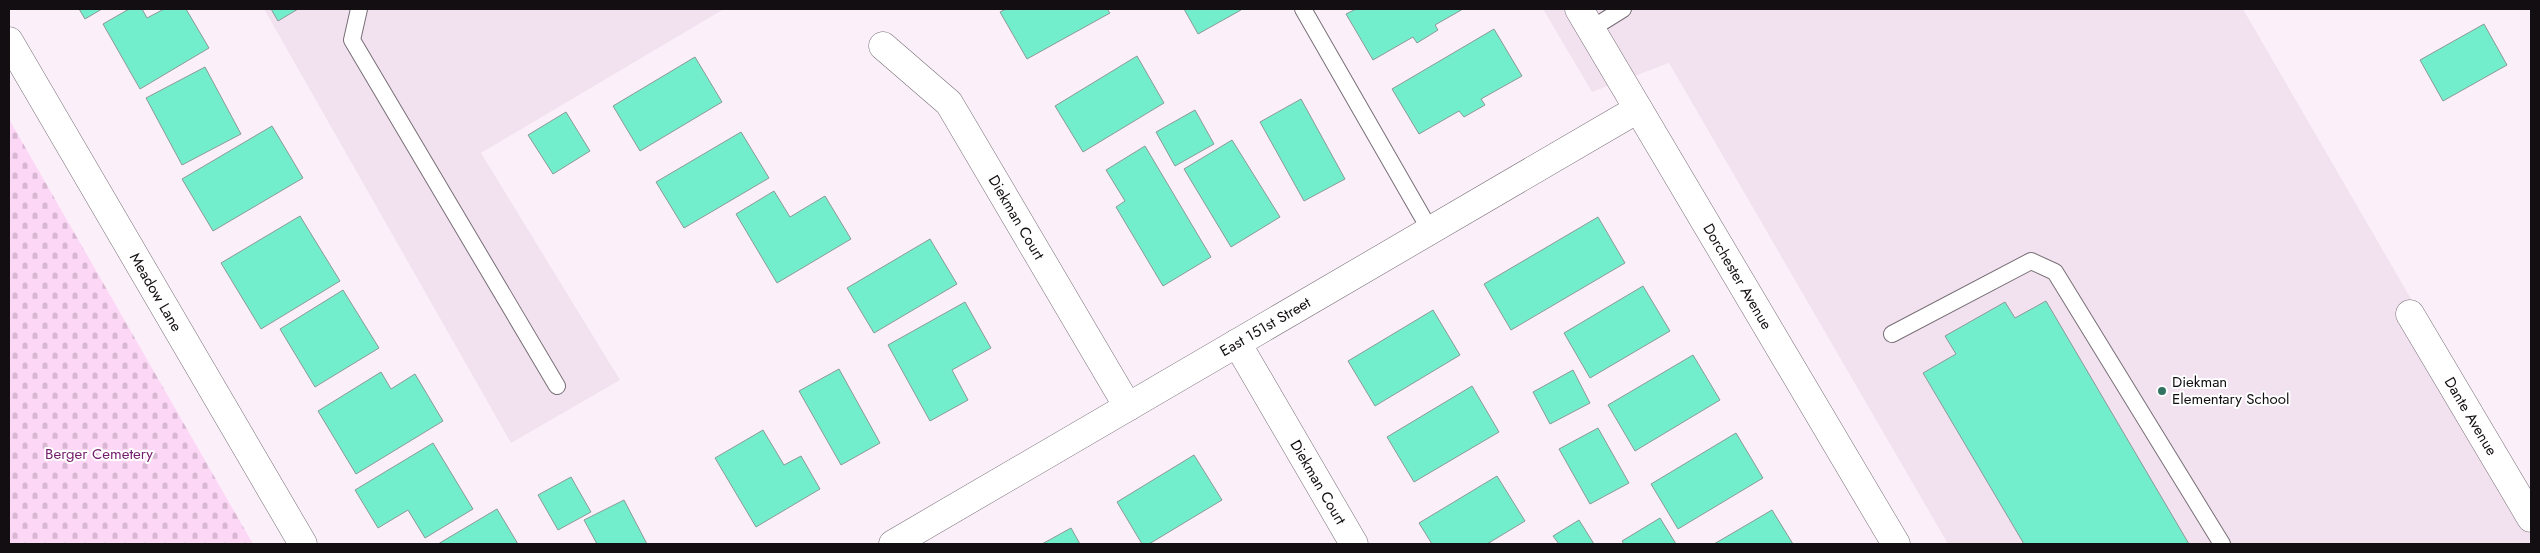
<svg xmlns="http://www.w3.org/2000/svg" width="2540" height="553" font-family="Jost,sans-serif">
  <style>
    .built { fill: #f2e2ef }
    .cemetery { fill: url(#cemetery-stones) }
    .building { fill: #73eecc; stroke: #8c9995 }
    .lines { fill: none; stroke-linecap: round; stroke-linejoin: round }
    .service-casing { stroke: #786f77; stroke-width: 18 }
    .minor-casing { stroke: #786f77; stroke-width: 29 }
    .service { stroke: #fff; stroke-width: 16 }
    .minor { stroke: #fff; stroke-width: 28 }
    .poi-dot { fill: #327260; stroke: #fff; stroke-width: 2 }
    .labels { text-anchor: middle; stroke-width: 4; stroke-linejoin: round; paint-order: stroke }
    .street-label { font-size: 15px; fill: #120e11; stroke: #fff }
    .poi-label { font-size: 15px; fill: #120e11; stroke: #fff; text-anchor: start }
    .park-label { font-size: 15px; fill: #731c6c; stroke: #fff }
  </style>
  <defs>
    <pattern id="cemetery-stones" width="16" height="16" patternUnits="userSpaceOnUse" patternTransform="scale(1.25)"><rect width="16" height="16" fill="#fdd7f6"/><path d="M2 7V4a2 2 0 0 1 4 0v3zM10 15v-3a2 2 0 0 1 4 0v3z" fill="#d8b7d2"/></pattern>
  </defs>
  <rect width="100%" height="100%" fill="#fbf0f9"/>
  <path class="built" d="M264 9H724L481 153 620 380 511 443Z
    M1543 9H2243L2531 506V544H1948L1669 63 1592 92Z"/>
  <path class="cemetery" d="M9 119 253 544H9Z"/>
  <path class="building" d="M79 9H102L85 19Z
    M129 9H142L147 18 164 9H186L209 48 140 89 103 24Z
    M271 9H298L278 21Z
    M1006 9H1107L1110 13 1027 59 1000 12Z
    M1184 9H1241V10L1198 34Z
    M1356 9H1463L1435 25 1438 30 1417 43 1413 37 1373 60 1346 14Z
    M2484 24 2507 65 2443 101 2420 60Z
    M1494 29 1522 76 1481 99 1485 105 1464 117 1459 111 1419 134 1392 89Z
    M1137 56 1164 103 1083 152 1055 106Z
    M695 57 722 102 640 151 613 106Z
    M205 67 241 134 182 165 146 98Z
    M1301 99 1345 179 1304 201 1260 122Z
    M1195 110 1214 144 1175 166 1156 132Z
    M566 112 590 151 553 174 528 135Z
    M272 126 303 178 213 231 182 179Z
    M741 132 769 178 684 228 656 182Z
    M1232 140 1280 217 1231 247 1184 169Z
    M1145 146 1211 257 1163 286 1116 207 1125 201 1106 170Z
    M774 191 790 217 825 196 851 239 777 283 736 214Z
    M300 216 340 281 261 329 221 263Z
    M1598 217 1625 263 1511 330 1484 284Z
    M930 239 957 284 874 333 847 288Z
    M1643 286 1670 331 1590 378 1564 333Z
    M343 290 379 348 315 387 280 329Z
    M2046 301 2189 544H2024L1923 373 1956 354 1945 336 2005 302 2015 318Z
    M965 302 991 348 952 370 968 400 930 421 888 345Z
    M1433 310 1460 355 1375 406 1348 361Z
    M1693 355 1720 400 1635 451 1608 405Z
    M839 369 880 443 841 465 799 391Z
    M1573 370 1590 403 1550 424 1533 392Z
    M381 372 391 389 415 374 443 421 356 474 318 411Z
    M1472 386 1499 432 1414 482 1387 437Z
    M1598 428 1629 483 1590 504 1559 449Z
    M763 430 784 465 801 456 820 489 756 527 715 458Z
    M1736 433 1763 478 1678 529 1651 484Z
    M433 443 473 509 425 538 408 510 378 528 355 490Z
    M1194 455 1222 500 1149 544H1142L1117 502Z
    M1497 476 1525 521 1487 544H1432L1419 523Z
    M571 477 591 512 558 530 538 495Z
    M624 500 647 544H597L584 520Z
    M497 509 518 544H438Z
    M1772 510 1793 544H1714Z
    M1660 518 1676 544H1624L1622 541Z
    M1579 520 1594 544H1559L1553 536Z
    M1071 528 1080 544H1042Z"/>
  <g class="lines">
    <g class="service-casing">
      <path id="service" d="M359 9 352 40 557 386
        M1303 9 1430 230
        M1591 29 1623 9
        M1892 334 2031 261 2055 272 2222 544"/>
    </g>
    <g class="minor-casing">
      <g id="minor">
        <path id="s1" d="M1579 9 1896 544"/>
        <path id="s2" d="M9 41 303 544"/>
        <path id="s3" d="M883 46 949 103 1128 407"/>
        <path id="s4" d="M2410 314 2531 518"/>
        <path id="s5" d="M1237 343 1354 544"/>
        <path id="s6" d="M893 544 1638 109"/>
      </g>
    </g>
    <use href="#service" class="service"/>
    <use href="#minor" class="minor"/>
  </g>
  <circle class="poi-dot" cx="2162" cy="391" r="5"/>
  <g class="labels">
    <g class="street-label">
      <text dy="5" stroke="none"><textPath href="#s3" startOffset="220">Diekman Court</textPath></text>
      <text dy="5" stroke="none"><textPath href="#s1" startOffset="311">Dorchester Avenue</textPath></text>
      <text dy="5" stroke="none"><textPath href="#s2" startOffset="291">Meadow Lane</textPath></text>
      <text dy="5" stroke="none"><textPath href="#s6" startOffset="431">East 151st Street</textPath></text>
      <text dy="5" stroke="none"><textPath href="#s4" startOffset="119">Dante Avenue</textPath></text>
      <text dy="5" stroke="none"><textPath href="#s5" startOffset="161">Diekman Court</textPath></text>
    </g>
    <g class="poi-label">
      <text x="2172" y="387">Diekman<tspan x="2172" dy="17">Elementary School</tspan></text>
    </g>
    <g class="park-label">
      <text x="99" y="459">Berger Cemetery</text>
    </g>
  </g>
  <rect width="2540" height="553" fill="none" stroke="#120e11" stroke-width="20"/>
</svg>
